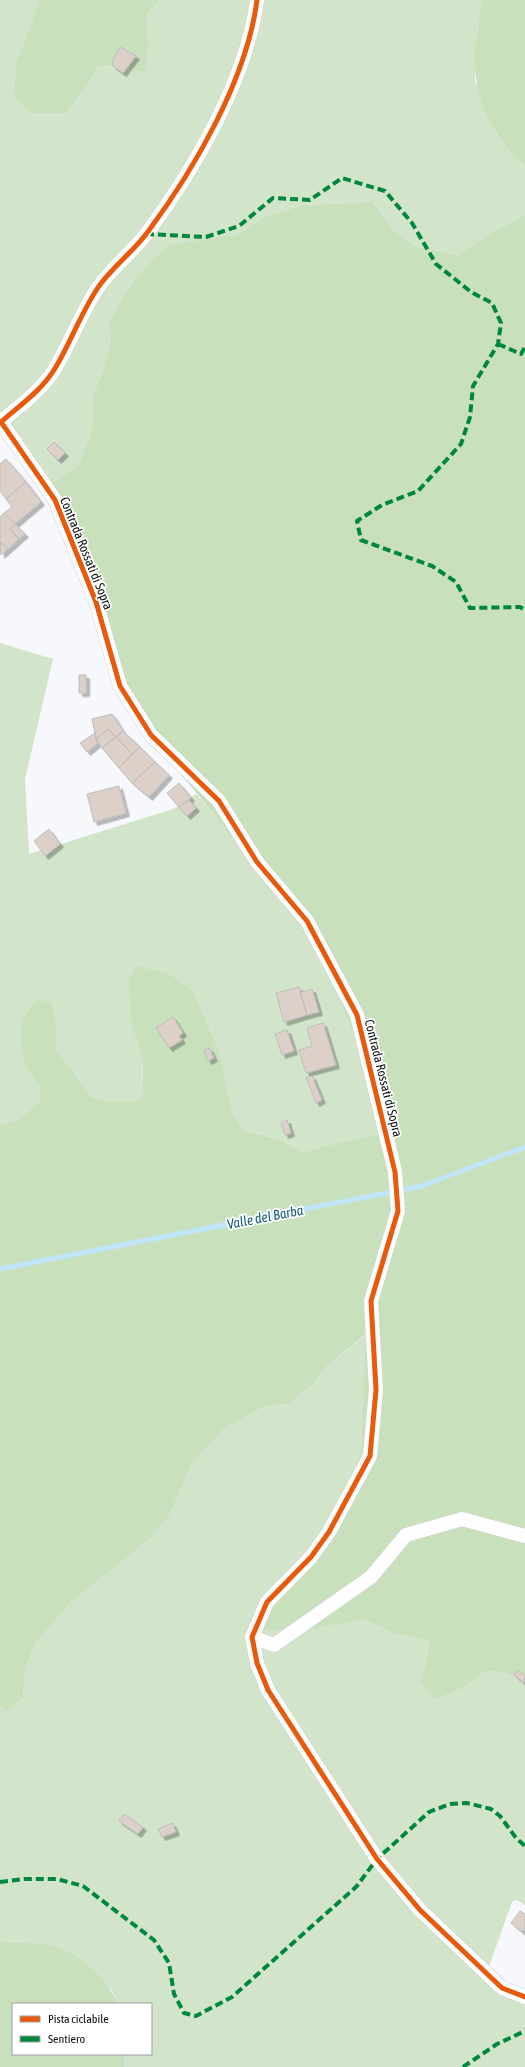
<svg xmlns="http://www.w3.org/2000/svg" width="525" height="2067" font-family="'Asap Condensed',sans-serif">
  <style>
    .green { fill: #d2e4ca }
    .forest { fill: #c8e0bb }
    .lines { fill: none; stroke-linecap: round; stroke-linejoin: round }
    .stream { stroke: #c0e5f8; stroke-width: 5 }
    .building { fill: #ddd0c9; stroke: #bdbdbd; filter: url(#shadow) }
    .minor-casing { stroke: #d0d2d5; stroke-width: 15 }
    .minor { stroke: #fefefe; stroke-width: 14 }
    .quiet { stroke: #00873e; stroke-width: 4; stroke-dasharray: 8 4; stroke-linecap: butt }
    .cycleway-casing { stroke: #fff; stroke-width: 8 }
    .cycleway { stroke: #e8590c; stroke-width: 5 }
    .labels { text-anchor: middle; stroke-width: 3.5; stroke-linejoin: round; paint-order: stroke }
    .street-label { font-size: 13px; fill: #0c0e11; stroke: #fff }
    .water-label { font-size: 14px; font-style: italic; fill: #155d79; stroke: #fff }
  </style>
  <defs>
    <filter id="shadow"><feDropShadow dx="3.5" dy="3.5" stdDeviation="0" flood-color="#0004"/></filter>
  </defs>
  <rect width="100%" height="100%" fill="#f6f8fb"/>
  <path class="green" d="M0 0H39L26 38 16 61 14 96 30 113H66L89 83 97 67 118 64 148 42 147 14 160 0H482L477 29 475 81 497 135 525 166V215L489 234 457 255 414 246 392 229 373 202 303 205 267 216 235 235 205 241 109 323 110 345 103 371 93 395 92 431 78 466 54 482 39 485 0 431Z
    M0 643 53 659 25 779 29 854 173 809 196 794 223 824 287 903 328 970 356 1042 384 1135 333 1144 303 1152 283 1140 244 1130 232 1113 220 1053 193 991 132 1015C132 1029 136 1033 139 1045 143 1062 143 1079 143 1096L132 1102H109L92 1097 56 1049V1028L25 1066 40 1088 39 1102 18 1120 0 1125Z
    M367 1334 361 1451 343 1502 344 1622 363 1619 395 1634 429 1640 427 1660 420 1681 464 1687 486 1671 503 1672 525 1683V1905L517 1900 512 1902 487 1972 525 1995V2067H124V2054H151V2004H119L111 1989 0 1942V1707L8 1712 23 1697 25 1670 35 1644 71 1602 129 1554 179 1491 190 1467 206 1448 224 1429 265 1406 289 1404 316 1381 327 1366Z"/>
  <path class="forest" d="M39 0H160L147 14 148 42 145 72 118 64 97 67 89 83 66 113H30L14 96 16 61 26 38Z
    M482 0H525V166C516 156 504 145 497 134 468 87 473 51 482 0Z
    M373 202 392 229 414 246 457 255 489 234 525 215V1683L503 1672 486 1671 464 1687 435 1699 420 1681 427 1660 429 1640 395 1634 363 1619 315 1628 250 1631 343 1502 361 1451 366 1334 327 1366 316 1381 289 1404 265 1406 224 1429 206 1448 190 1467 168 1517 151 1537 71 1602 35 1644 25 1670 23 1697 8 1712 0 1707V1125L18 1120 39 1102 40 1088 25 1066 21 1042 22 1019 37 1000 51 1002 56 1028V1049L92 1097 109 1102H132L143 1096V1069L139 1045 132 1027 129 980 137 966 169 974 193 991 220 1053 232 1113 244 1130 282 1140 303 1152 333 1144 384 1134 356 1042 328 970 287 903 120 700 85 579 39 485 54 482 78 466 92 431 93 395 103 371 110 345 109 323 127 291 153 259 170 245 235 235 267 216 303 205Z
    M0 1942C13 1944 27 1942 41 1944 75 1948 104 1975 119 2004H13V2054H124V2067H0Z"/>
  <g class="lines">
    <path class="stream" d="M0 1269 422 1186 525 1147"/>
  </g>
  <path class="building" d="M120 47 136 56 123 73 113 66V60Z
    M54 442 65 453 58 460 47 449Z
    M6 459 26 482 6 499 0 491V464Z
    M26 482 41 502 15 524 4 513 12 507 6 499Z
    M4 513 15 524 10 529 19 539 8 549 2 543 0 544V517Z
    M15 524 25 534 19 539 10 529Z
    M2 543 8 549 1 555 0 544Z
    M79 675H86V693H79Z
    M112 714 123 731 116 737 108 729 96 739 92 719Z
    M108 729 116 737 102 748 96 739Z
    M123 731 140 747 132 754 116 737Z
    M95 733 98 743 87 752 80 743Z
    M116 737 132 754 119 768 102 748Z
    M140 747 155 762 132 783 119 768Z
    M155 762 169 775 149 797 132 783Z
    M179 783 191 798 179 807 167 793Z
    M119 786 126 813 94 822 87 794Z
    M189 800 196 808 187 816 179 807Z
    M49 829 60 844 45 856 34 841Z
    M299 987 307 1015 284 1022 276 993Z
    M312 989 319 1012 307 1015 300 993Z
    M173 1017 183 1033 179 1036 182 1040 169 1048 156 1028Z
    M323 1023 336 1065 306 1073 299 1050 312 1046 307 1028Z
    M287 1030 294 1051 282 1055 275 1034Z
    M209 1048 214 1058 208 1061 204 1051Z
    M312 1076 322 1100 316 1103 306 1078Z
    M287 1120 291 1133 285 1135 281 1123Z
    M518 1670 525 1676 524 1683 514 1675Z
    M124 1814 143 1827 138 1834 119 1821Z
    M172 1823 176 1832 162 1837 158 1829Z
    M520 1911 525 1914V1928L522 1932 511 1923Z"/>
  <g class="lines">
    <g class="minor-casing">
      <path id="minor" d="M257 0C247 79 194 170 147 233 132 253 110 269 97 289 80 315 70 344 54 370 41 391 19 406 1 422L55 500 96 602 120 686 151 735 219 801 257 862 307 921 357 1015 395 1172 398 1211 371 1301 376 1390 370 1456 329 1532 311 1557 267 1602 252 1637 257 1663 268 1690 377 1859 420 1910 502 1988 525 1997
        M252 1637 274 1645 371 1577 406 1535 462 1519 525 1536"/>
    </g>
    <use href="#minor" class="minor"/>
    <path class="quiet" d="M146 234 206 237 239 226 273 198 310 200 342 178 385 191 412 223 436 264 471 292 492 303 501 323 498 344 473 386 470 417 461 444 418 491 382 505 357 521 361 540 432 566 456 582 470 608 520 607 525 610
      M498 344 521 354 525 347
      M0 1882 24 1879H57L83 1886 154 1940 169 1963 174 1994 184 2013 196 2016 232 1997 356 1887 377 1859 429 1812 450 1804 467 1803 491 1809 500 1816 516 1838 525 1846
      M463 2067 497 2044 525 2031"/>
    <g class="cycleway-casing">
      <path id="cycleway" d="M257 0C247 79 194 170 147 233 132 253 110 269 97 289 80 315 70 344 54 370 41 391 19 406 1 422L55 500 96 602 120 686 151 735 219 801 257 862 307 921 357 1015 395 1172 398 1211 371 1301 376 1390 370 1456 329 1532 311 1557 267 1602 252 1637 257 1663 268 1690 377 1859 420 1910 502 1988 525 1997"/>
    </g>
    <use href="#cycleway" class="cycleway"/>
  </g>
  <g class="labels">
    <g class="street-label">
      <text transform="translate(87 553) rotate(68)" y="5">Contrada Rossati di Sopra</text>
      <text transform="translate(384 1078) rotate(76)" y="5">Contrada Rossati di Sopra</text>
    </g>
    <g class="water-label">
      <text transform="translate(265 1217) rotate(-11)" y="5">Valle del Barba</text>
    </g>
  </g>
  <rect x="12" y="2003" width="140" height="52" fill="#ffffff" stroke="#9e9fa0"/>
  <rect x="20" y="2016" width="20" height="6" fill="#e8590c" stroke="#9e9fa0"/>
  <text x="48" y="2023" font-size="12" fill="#0c0e11">Pista ciclabile</text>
  <rect x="20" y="2036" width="20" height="6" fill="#00873e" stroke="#9e9fa0"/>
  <text x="48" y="2043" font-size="12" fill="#0c0e11">Sentiero</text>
</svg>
